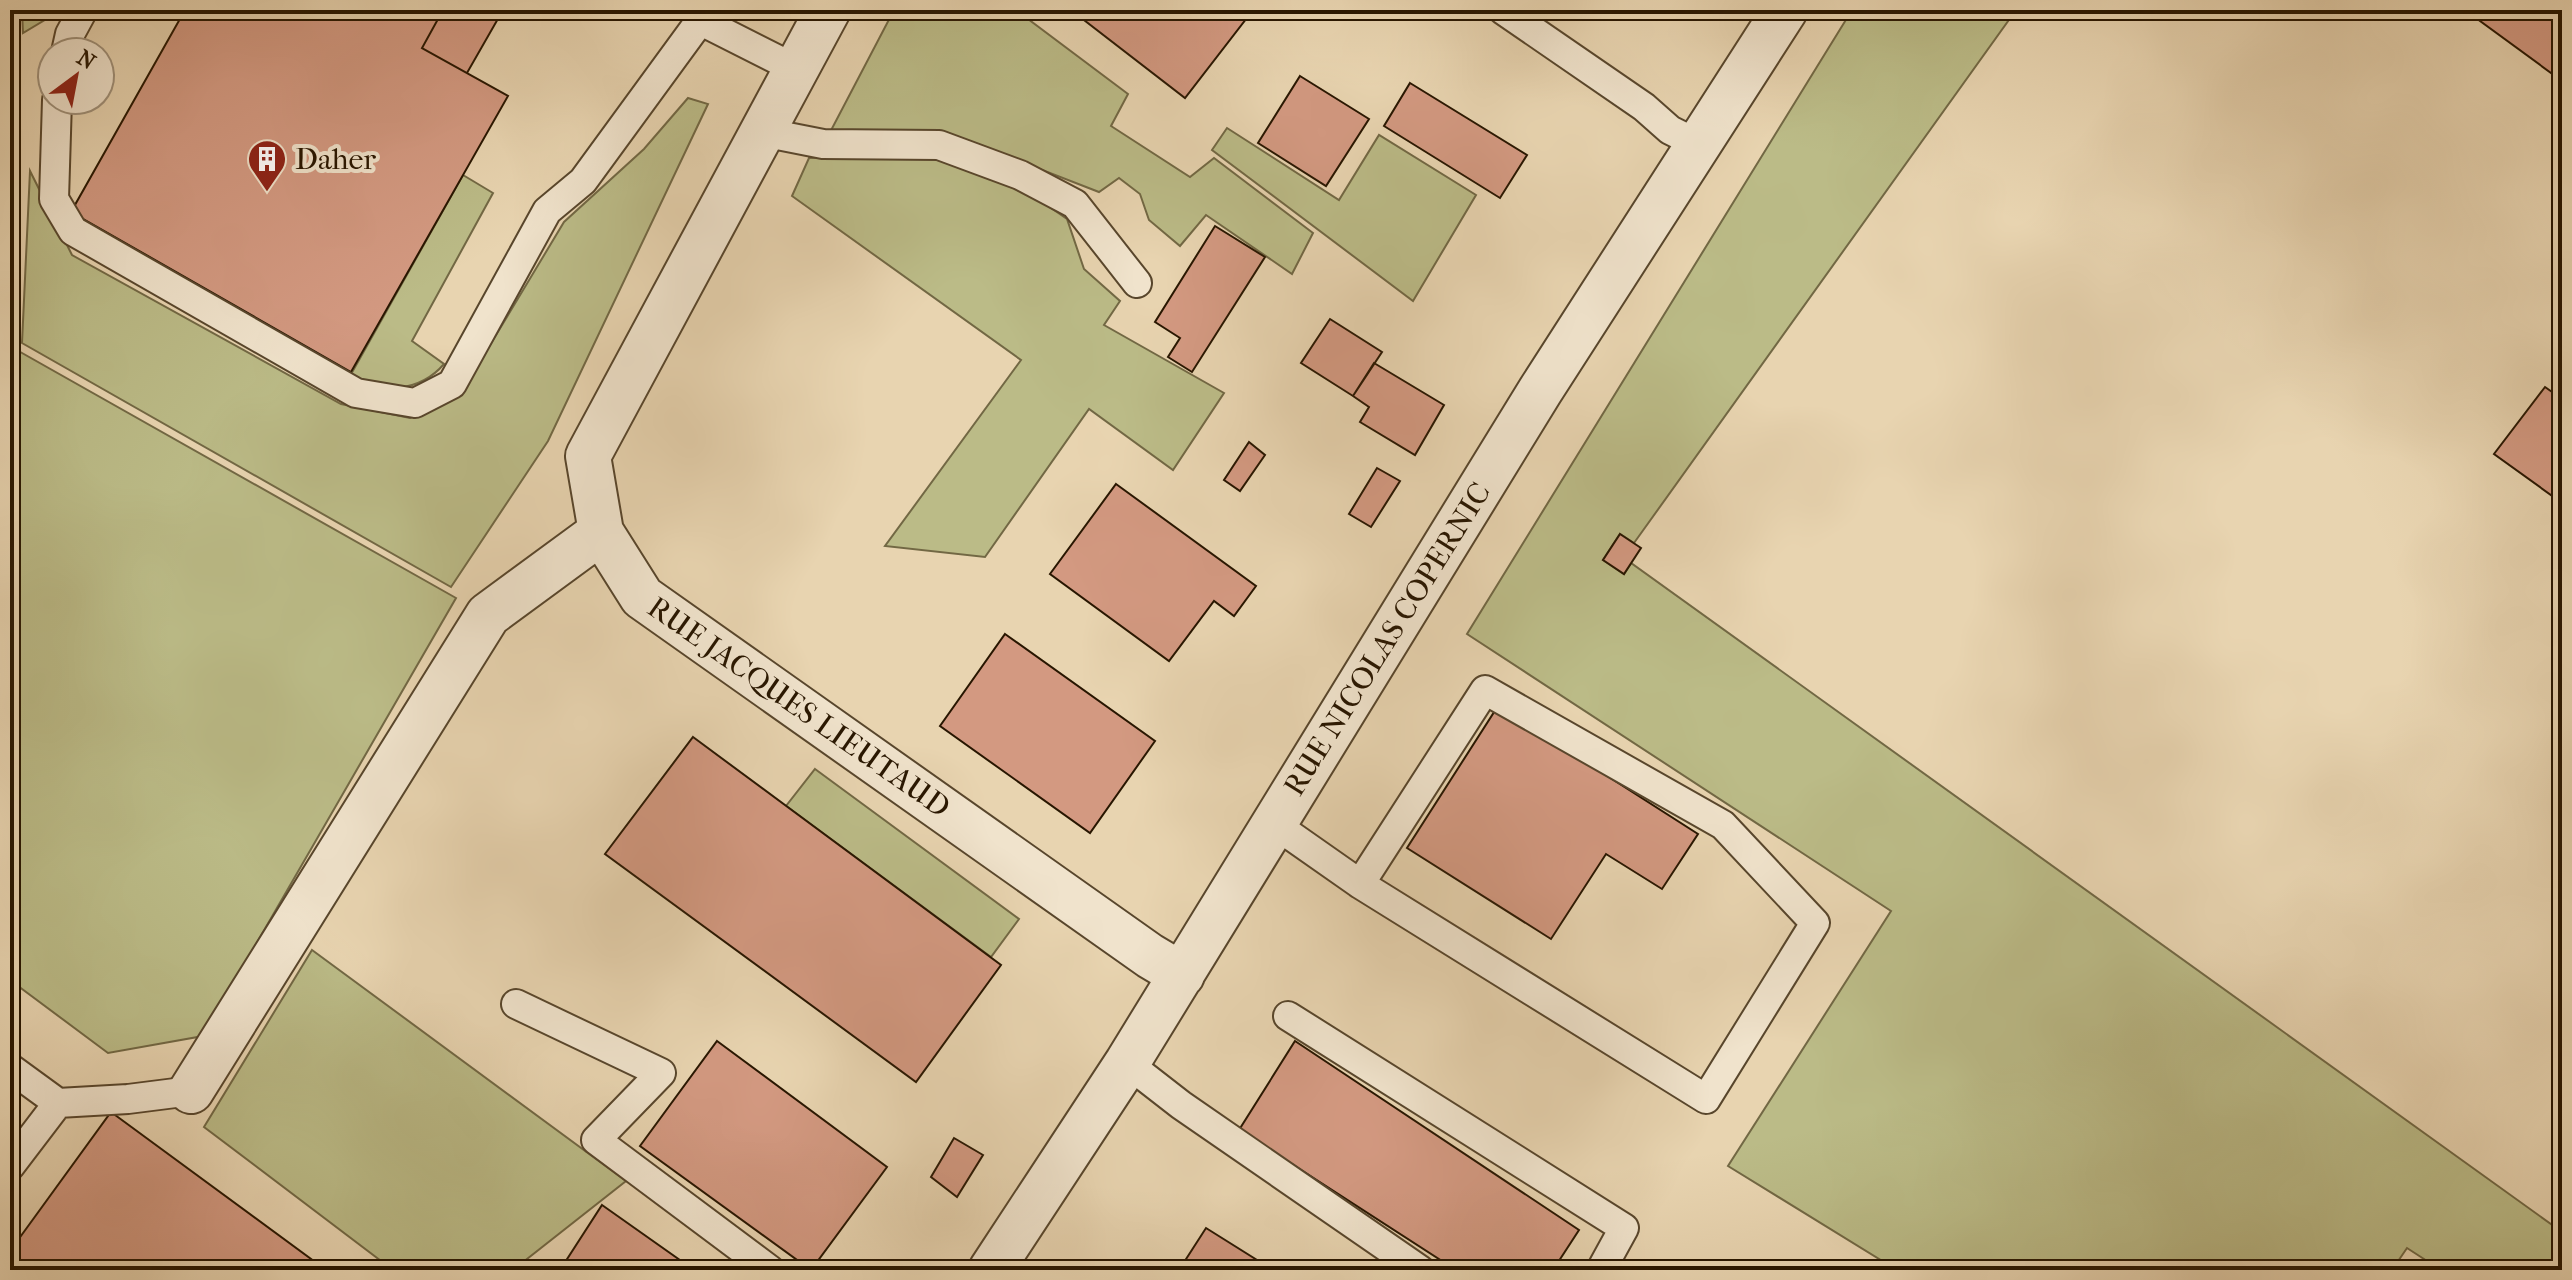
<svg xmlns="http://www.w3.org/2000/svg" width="2572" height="1280" font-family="'IM FELL French Canon',serif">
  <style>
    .green { fill: #bbbb87; stroke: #726844; stroke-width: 2 }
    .building { fill: #d39981; stroke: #281600; stroke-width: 2 }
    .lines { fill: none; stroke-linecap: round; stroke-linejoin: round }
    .lane-casing { stroke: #58462c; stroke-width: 32 }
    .street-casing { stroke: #58462c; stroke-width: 48 }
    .lane { stroke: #f0e3cc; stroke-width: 28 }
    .street { stroke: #f0e3cc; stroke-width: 44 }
    .labels { text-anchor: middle; stroke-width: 8; stroke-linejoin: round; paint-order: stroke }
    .poi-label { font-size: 30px; fill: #281600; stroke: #f0e3cc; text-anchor: start }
    .street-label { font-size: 30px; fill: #281600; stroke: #f0e3cc }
  </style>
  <rect width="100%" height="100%" fill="#e8d4b0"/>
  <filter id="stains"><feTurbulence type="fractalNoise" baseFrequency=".0025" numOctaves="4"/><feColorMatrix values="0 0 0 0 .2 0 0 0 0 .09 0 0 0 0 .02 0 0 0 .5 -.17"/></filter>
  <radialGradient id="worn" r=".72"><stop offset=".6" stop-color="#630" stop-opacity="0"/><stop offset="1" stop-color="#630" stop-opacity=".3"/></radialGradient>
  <path class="green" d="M22 10H52L48 18 23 33Z
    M894 10H1016L1128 94 1111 126 1190 177 1214 158 1313 233 1292 274 1206 215 1180 246 1149 220 1140 194 1119 178 1099 192 942 131H880L827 138Z
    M1852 10H2016L1634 543 1620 534 1603 560 1624 574 1631 563 2562 1232V1270H2441L2407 1248 2392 1270H1897L1728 1166 1891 911 1467 634Z
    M10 58 19 59 15 349 456 598 203 1036 108 1053 10 980Z
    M688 98 708 104 548 441 451 587 22 343 30 171 72 255 341 404 410 418 446 401 472 375 564 222 644 149Z
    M1227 128 1339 200 1379 135 1476 195 1413 301 1212 150Z
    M922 154 968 162 1022 188 1067 219 1084 269 1120 301 1104 325 1224 393 1173 470 1089 409 985 557 885 546 1021 360 792 196 809 158Z
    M463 175 493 193 412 341 444 364C420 392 380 395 350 376Z
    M815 769 1019 919 991 957 786 806Z
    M312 950 626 1181 513 1270H393L204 1127Z"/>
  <path class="building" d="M185 10H443L422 48 508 96 351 372 71 212Z
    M443 10H503L467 73 422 48Z
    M1071 10H1253L1185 98Z
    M2465 10H2562V81Z
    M1300 76 1369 119 1326 186 1258 143Z
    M1410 83 1527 155 1500 198 1384 126Z
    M1215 226 1265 257 1192 372 1168 357 1180 338 1155 322Z
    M1330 319 1382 352 1353 396 1301 363Z
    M1374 363 1444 405 1415 455 1360 422 1369 407 1353 396Z
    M2545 387 2562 399V503L2494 454Z
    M1249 442 1265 455 1240 491 1224 480Z
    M1377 468 1400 481 1371 527 1349 514Z
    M1116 484 1256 586 1234 616 1214 601 1169 661 1050 574Z
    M1620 534 1641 548 1624 574 1603 560Z
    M1005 634 1155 741 1090 833 940 726Z
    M1498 706 1698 834 1662 889 1606 854 1551 939 1407 848Z
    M693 737 1001 965 916 1082 605 854Z
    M717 1041 887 1167 811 1270 640 1146Z
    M1295 1041 1579 1230 1553 1270H1456L1239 1130Z
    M111 1112 326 1270H10V1251Z
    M954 1138 983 1155 957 1197 931 1177Z
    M602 1205 694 1270H560Z
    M1206 1228 1273 1270H1179Z"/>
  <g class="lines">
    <g class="lane-casing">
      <path id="lane" d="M1503 10 1644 107 1670 130 1700 145
        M699 20 796 69
        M66 52 70 34 83 10
        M57 100 54 199 73 231 356 393 415 403 452 384 547 211 583 181 708 10
        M762 132 823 144 939 145 1020 175 1075 204 1137 283
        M1273 823 1360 884 1706 1099 1815 923 1723 825 1485 690 1360 884
        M516 1004 661 1073 596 1140 770 1270
        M1288 1016 1624 1228 1601 1270
        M1127 1063 1181 1105 1420 1270
        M10 1068 58 1103 128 1099 191 1091
        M10 1166 58 1103"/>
    </g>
    <g class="street-casing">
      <path id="street" d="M828 10 588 456 601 532 642 597 1150 956 1182 975
        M191 1091 488 615 601 532
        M991 1270 1127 1063 1540 391 1785 10"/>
    </g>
    <use href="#lane" class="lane"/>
    <use href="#street" class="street"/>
  </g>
  <defs>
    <g id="building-pin" transform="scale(2)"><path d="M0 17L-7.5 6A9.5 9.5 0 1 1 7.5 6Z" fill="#8f2418" stroke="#f0e3cc"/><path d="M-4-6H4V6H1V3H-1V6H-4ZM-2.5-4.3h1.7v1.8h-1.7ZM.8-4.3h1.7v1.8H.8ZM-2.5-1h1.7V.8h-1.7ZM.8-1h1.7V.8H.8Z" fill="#fff"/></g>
  </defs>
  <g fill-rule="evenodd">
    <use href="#building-pin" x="267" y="159"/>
  </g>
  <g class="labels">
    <g class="poi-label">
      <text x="295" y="169">Daher</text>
    </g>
    <g class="street-label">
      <text transform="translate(1387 639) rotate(-58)" y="10">RUE NICOLAS COPERNIC</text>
      <text transform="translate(799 707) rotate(35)" y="10">RUE JACQUES LIEUTAUD</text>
    </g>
  </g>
  <rect width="2572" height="1280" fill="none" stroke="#e8d4b0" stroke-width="40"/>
  <rect x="12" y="12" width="2548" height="1256" fill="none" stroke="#281600" stroke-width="4"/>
  <rect x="20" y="20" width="2532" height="1240" fill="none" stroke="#281600" stroke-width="2"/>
  <g transform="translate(76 76) rotate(32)"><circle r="38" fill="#f0e3cc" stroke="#a0917a" stroke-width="2"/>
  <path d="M0-6L14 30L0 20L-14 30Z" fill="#8f2418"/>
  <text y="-12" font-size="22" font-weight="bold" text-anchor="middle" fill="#281600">N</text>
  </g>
  <rect width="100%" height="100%" filter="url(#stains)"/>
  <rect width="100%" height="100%" fill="url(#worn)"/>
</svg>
